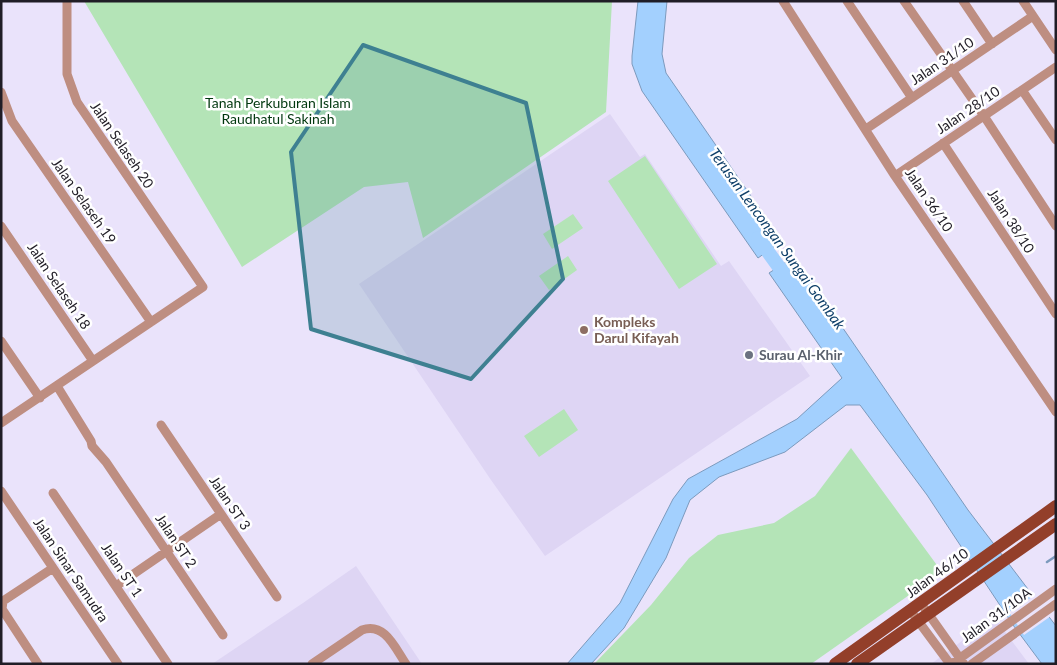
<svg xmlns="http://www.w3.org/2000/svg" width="1057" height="665" font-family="Lato,sans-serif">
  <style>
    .built { fill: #ded5f4 }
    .green { fill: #b4e4b7 }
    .water { fill: #a3d0fe; stroke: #7c9abd }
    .pier { fill: #eae3fb }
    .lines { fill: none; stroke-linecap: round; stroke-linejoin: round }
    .stream { stroke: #7c9abd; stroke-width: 2.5 }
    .river { stroke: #a3d0fe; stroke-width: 14 }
    .street { stroke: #be8e81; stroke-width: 9 }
    .primary { stroke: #933f2a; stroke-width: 12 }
    .marked { fill: #3e8091; fill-opacity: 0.2; stroke: #3e8091; stroke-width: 4; stroke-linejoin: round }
    .education-dot { fill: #8d6e63; stroke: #fff; stroke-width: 2 }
    .worship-dot { fill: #6b7280; stroke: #fff; stroke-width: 2 }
    .labels { text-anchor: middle; stroke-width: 5; stroke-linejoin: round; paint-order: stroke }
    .street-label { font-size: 14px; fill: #201d26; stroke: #fff }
    .park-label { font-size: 14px; fill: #00370e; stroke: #fff }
    .education-label { font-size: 14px; font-weight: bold; fill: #785e54; stroke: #fff; text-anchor: start }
    .worship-label { font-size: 14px; font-weight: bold; fill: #5b616d; stroke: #fff; text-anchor: start }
    .water-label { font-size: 15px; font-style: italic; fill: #10406a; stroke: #fff }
  </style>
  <rect width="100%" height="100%" fill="#eae3fb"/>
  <path class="built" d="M610 114 640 157 645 154 721 266 729 261 810 376 545 556 491 480 359 284Z
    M356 566 422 664H212L303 603Z
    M994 617 1029 664H931Z"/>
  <path class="green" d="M84 1H612L606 112 423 238 408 182 364 187 242 267Z
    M645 156 717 264 679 289 608 181Z
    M573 214 583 228 552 249 543 234Z
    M568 256 577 270 549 290 539 276Z
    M564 409 578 430 539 457 524 436Z
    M851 448 942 572 811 664H594L651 605 689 558 718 535 774 523 815 496Z"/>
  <path class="water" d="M638 1H667L662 54 666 73 782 241 758 258 642 91 632 64V56Z
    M794 257 968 510 1056 626V664H1042L1013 625 927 495 860 405H846L785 452 719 477 690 500 666 558 624 628 591 664H567L620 603 673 499 688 479 797 419 842 378 769 273Z"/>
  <path class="pier" d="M1035 595 1051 616 1024 635 1009 612Z"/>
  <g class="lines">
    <path class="stream" d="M1047 562 1056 556"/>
    <path class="river" d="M758 238 789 281"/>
    <path class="street" d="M783 1 895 176 1056 412
      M847 1 912 98
      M904 1 984 116 1056 226
      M963 1 992 44
      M1023 1 1056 50
      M1022 90 1056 140
      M1 92 12 121 151 322
      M866 129 1033 16
      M943 143 1056 314
      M895 176 1056 67
      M1 226 93 361
      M1 341 40 398
      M57 386 91 441 92 446 106 462 223 635
      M1 423 203 287 77 102 67 74V1
      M161 425 277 597
      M1 491 118 664
      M53 493 168 664
      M116 586 221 514
      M925 609 964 664
      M910 610 950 664
      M38 664 2 609 3 601 53 568
      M312 664 362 630C385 622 395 648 406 664
      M952 664 1056 589
      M972 664 1056 604"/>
    <path class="primary" d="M835 664 1056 506
      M857 664 1056 524"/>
  </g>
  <path class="marked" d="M363 45 526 103 563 279 471 379 311 329 291 152Z"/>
  <circle class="education-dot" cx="584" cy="330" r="5"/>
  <circle class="worship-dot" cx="749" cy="355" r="5"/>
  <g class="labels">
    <g class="street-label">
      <text transform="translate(942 61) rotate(-34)" y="5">Jalan 31/10</text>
      <text transform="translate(968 110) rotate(-34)" y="5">Jalan 28/10</text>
      <text transform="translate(122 145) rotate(56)" y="5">Jalan Selaseh 20</text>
      <text transform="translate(929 200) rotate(56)" y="5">Jalan 36/10</text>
      <text transform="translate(84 201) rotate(55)" y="5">Jalan Selaseh 19</text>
      <text transform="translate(1011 221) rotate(57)" y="5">Jalan 38/10</text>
      <text transform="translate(59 286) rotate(56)" y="5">Jalan Selaseh 18</text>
      <text transform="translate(230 503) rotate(56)" y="5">Jalan ST 3</text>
      <text transform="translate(176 541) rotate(56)" y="5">Jalan ST 2</text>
      <text transform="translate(71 570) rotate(56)" y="5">Jalan Sinar Samudra</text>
      <text transform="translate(122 570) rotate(56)" y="5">Jalan ST 1</text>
      <text transform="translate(937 573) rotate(-36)" y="5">Jalan 46/10</text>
      <text transform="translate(996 615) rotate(-36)" y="5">Jalan 31/10A</text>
    </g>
    <g class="park-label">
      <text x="278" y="108">Tanah Perkuburan Islam<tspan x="278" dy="16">Raudhatul Sakinah</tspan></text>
    </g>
    <g class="education-label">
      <text x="594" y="327">Kompleks<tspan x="594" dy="16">Darul Kifayah</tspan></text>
    </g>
    <g class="worship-label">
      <text x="759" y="360">Surau Al-Khir</text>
    </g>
    <g class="water-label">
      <text transform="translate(777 239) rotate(54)" y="5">Terusan Lencongan Sungai Gombak</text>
    </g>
  </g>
  <rect width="1057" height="665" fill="none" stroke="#201d26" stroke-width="5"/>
</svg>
